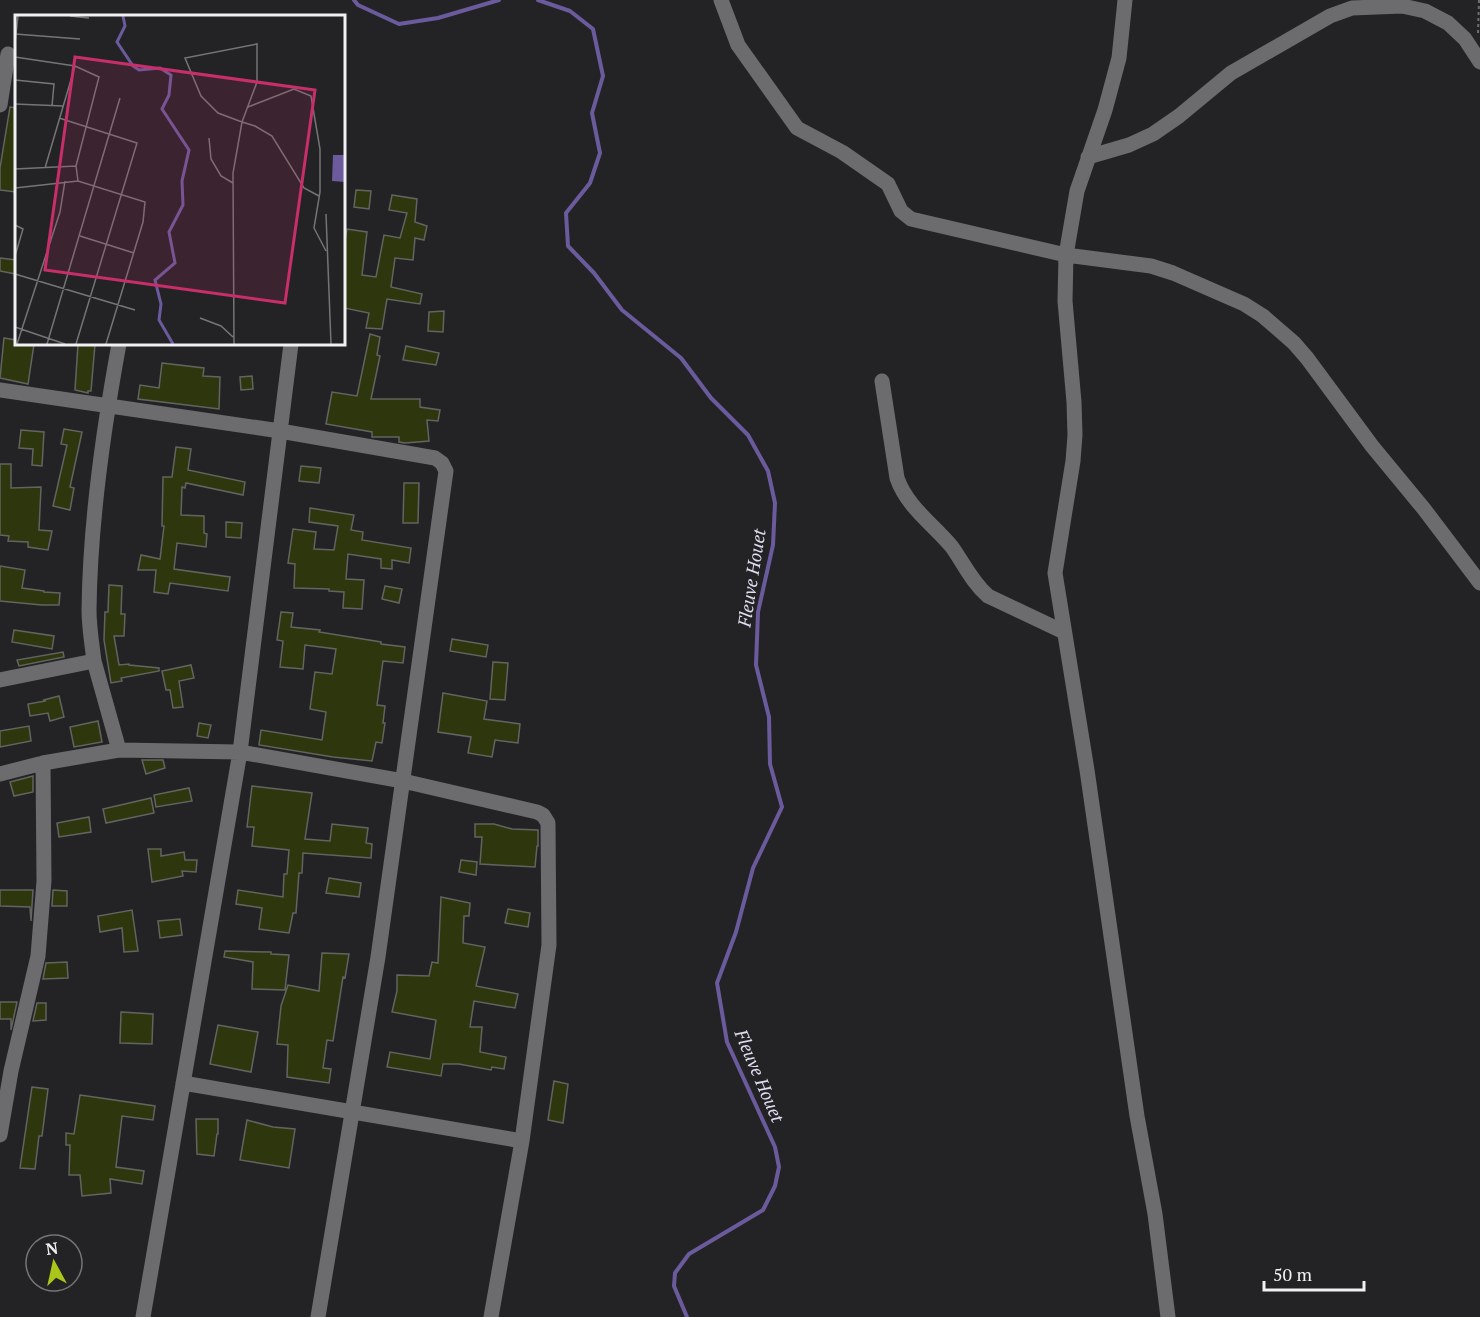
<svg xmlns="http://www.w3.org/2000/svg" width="1480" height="1317" font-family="'PT Serif',serif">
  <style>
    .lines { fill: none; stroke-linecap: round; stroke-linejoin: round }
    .stream { stroke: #6b5b9d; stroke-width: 4 }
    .building { fill: #2e360e; stroke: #626460; stroke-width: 1.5 }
    .path { stroke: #6e6e71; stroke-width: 2; stroke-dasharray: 3 3; stroke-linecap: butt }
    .minor { stroke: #6c6c6e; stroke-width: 15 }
    .labels { text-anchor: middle; stroke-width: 6; stroke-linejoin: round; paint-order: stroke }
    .water-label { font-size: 18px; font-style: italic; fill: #e0ddf0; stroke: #232326 }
    .inset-river { fill: none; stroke: #6b5b9d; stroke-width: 3 }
    .inset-road { fill: none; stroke: #757578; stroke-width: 1.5 }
    .view { fill: #c72e6a; fill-opacity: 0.15; stroke: #c72e6a; stroke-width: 3 }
    .inset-edge { fill: none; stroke: #f1f1f3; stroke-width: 3 }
  </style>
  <rect width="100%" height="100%" fill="#232326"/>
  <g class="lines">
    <path class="stream" d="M354 0 358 5 399 24 438 18 499 0
      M538 0 570 11 593 29 603 76 592 113 600 153 590 183 566 213 568 246 594 273 622 310 681 358 711 398 748 435 768 471 775 503 773 545 758 612 756 665 769 717 770 764 782 807 753 868 736 932 717 983 727 1042 775 1147 779 1167 775 1186 763 1210 689 1254 675 1273 674 1286 687 1317"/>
  </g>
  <path class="building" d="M10 107 16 108V192L0 190V168Z
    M356 190 371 191 369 209 354 207Z
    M392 195 417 199 415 222 427 226 424 240 415 238 413 260 395 258 391 287 422 294 420 304 387 299 382 329 366 328 369 313 344 308V246L347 229 367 232 362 275 376 277 384 235 400 238 407 213 389 210Z
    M0 258 16 260V274L0 271Z
    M444 311 443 332 428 331 429 312Z
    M370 334 380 337 377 355 380 356 371 399H420V407L440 410 438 421 427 420 429 441 405 443 399 442V437H372V432L326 424 332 392 357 396Z
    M4 338 16 340V344H34L28 384 0 378Z
    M78 344H95L91 391H88V393L75 390Z
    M406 346 439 353 436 365 403 360Z
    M162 363 204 368 203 376 220 377 219 409 138 399 140 385 159 388Z
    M252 376 253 389 241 390 240 377Z
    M64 429 82 432 70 487 74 488 70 510 53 506 67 445 61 444Z
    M21 430 44 432 42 466 32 465 33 449 19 448Z
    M176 447 191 449 188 470 245 482 243 495 186 483 185 488 182 487 181 515 204 516V533L207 534 206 547 177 543 174 569 230 577 228 591 170 583 168 594 154 592 156 570H138L141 555 160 559 164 526H162L163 477H172Z
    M0 464H11V488L41 487 39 530 52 531 48 550 28 547V542L8 541 9 536 0 535Z
    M301 466 321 468 319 483 299 481Z
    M404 483H419L418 523H403Z
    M310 508 354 515 351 530 363 532 362 540 411 548 409 563 392 560V569L381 568V559L348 554 346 579 364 580 362 609 343 608 344 592 329 591V589L294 588 295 564 288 563 293 529 316 532 314 549 334 550 338 526 309 522Z
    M226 522 242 523 241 538 226 537Z
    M0 566 25 570 22 588 44 591V592L60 593 59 605H42L0 601Z
    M109 585 122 586 121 614H125L124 636H114L119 665 129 664V665L159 668V671L121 678 122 681 111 683 104 640 105 612H108Z
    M385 586 402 589 399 603 382 599Z
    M281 612 293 613 291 627 320 630 319 632 381 642V644L405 647 403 663 383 661 377 705 385 706 383 723H385L382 743 376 742 372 761 333 757 259 745 261 730 322 740 326 712 310 709 315 672 332 674 336 649 305 645 303 669 280 667 283 641 277 640Z
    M14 630 54 636 52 649 12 642Z
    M452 639 488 645 486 657 450 651Z
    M63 652 64 657 19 666 17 660Z
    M493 662 508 663 505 700 490 699Z
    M191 665 194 678 179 681 183 707 173 708 170 690H166L162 671Z
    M443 693 487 701 484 719 520 724 518 743 495 740 492 757 468 753 471 737 438 732Z
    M59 696 64 717 50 721 48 713 30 716 28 704 45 701 44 700Z
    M98 721 102 742 74 747 70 727Z
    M199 723 211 725 208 738 197 736Z
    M29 726 31 741 0 747V731Z
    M142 760H163L165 768 146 774Z
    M33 776V792L14 796 10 782Z
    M252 786 312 793 305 839 330 841 332 824 368 828 366 843 372 844 371 858 303 853 302 873H299L296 913H293L289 933 259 929 262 908 236 904 238 890 283 897 284 874H287L289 850 252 846 254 827H247Z
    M189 788 192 801 156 807 154 795Z
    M151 798 154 813 106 823 103 809Z
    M89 817 91 832 59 837 57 823Z
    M475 824H494L512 829 538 830V846H537L535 867 480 864 482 837H475Z
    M148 849H161V856L184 852 185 860H197L196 872 182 871 183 876 152 882Z
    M461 860 477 862 476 875 459 872Z
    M329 878 361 883 359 897 326 893Z
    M0 890H33L31 921 30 907 0 906Z
    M53 890 67 891V906H52Z
    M441 897 470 903 469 916H464L463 943 485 947 476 986 518 994 515 1008 474 1001 470 1027H482L480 1052 506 1057 504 1069 492 1067 491 1070 459 1064H443L441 1076 387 1067 390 1052 430 1059 436 1020 392 1012 397 991V975L429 976 432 962 438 963Z
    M508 909 530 913 528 927 505 923Z
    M132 910 138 951 124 952 122 928 100 932 98 916Z
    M180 919 182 935 160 938 158 921Z
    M225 951 271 952V954L289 955 285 990 252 989 253 962 224 957Z
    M322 953 349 954 345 978 343 977 333 1041 327 1040 323 1068 331 1069 329 1083 287 1077 288 1045 277 1044 281 1006 288 985 319 991Z
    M67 962 68 978 43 979 46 963Z
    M0 1002H17L11 1030V1019H0Z
    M37 1003H46V1020L33 1021Z
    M121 1012 153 1014 152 1044 120 1043Z
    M218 1025 258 1032 251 1072 210 1064Z
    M554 1081 568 1084 563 1123 548 1120Z
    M32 1087 48 1089 42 1136H39L35 1169 20 1168Z
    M80 1095 155 1106 153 1120 122 1116 116 1167 144 1171 142 1184 110 1179 111 1193 82 1196 80 1175H69L70 1145H66V1133L74 1134Z
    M196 1119H218V1134H217L214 1156 197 1154Z
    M247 1120 273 1127 295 1129 289 1168 240 1160Z"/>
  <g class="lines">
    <path class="path" d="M1478 33 1479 0"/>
    <path class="minor" d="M721 0 738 45 797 128 842 152 888 184 901 211 911 219 1066 255 1151 266 1173 273 1244 304 1263 316 1294 343 1307 358 1372 446 1424 509 1480 583
      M1125 0 1119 58 1105 110 1077 191 1066 255 1065 301 1074 402 1075 435 1073 461 1055 573 1087 770 1137 1116 1155 1214 1168 1317
      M0 105 8 54
      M1088 157 1129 145 1153 134 1179 116 1231 73 1330 16 1352 8 1402 6 1425 11 1448 23 1465 39 1480 62
      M882 381 897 478C907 507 933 524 952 547 964 564 972 582 988 596L1064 632
      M0 390 280 431 435 458 442 463 446 471 378 957 318 1317
      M94 661C92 644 89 627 89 610 90 521 103 431 119 344
      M0 680 94 661 119 750
      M0 774 43 763 119 750 240 752 403 781 537 812 543 815 548 823 549 945 522 1141 491 1317
      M183 1083 522 1141
      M0 1135 11 1071 38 956 44 881 43 763
      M143 1317 240 752 291 344"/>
  </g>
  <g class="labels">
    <g class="water-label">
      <text transform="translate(752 578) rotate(-81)" y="6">Fleuve Houet</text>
      <text transform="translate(759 1076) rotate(67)" y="6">Fleuve Houet</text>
    </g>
  </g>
  <g transform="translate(15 15)">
    <rect width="330" height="330" fill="#232326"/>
    <path d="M318 140H330V167L317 166Z" fill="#6b5b9d"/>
    <path class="inset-river" d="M108 1 110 11 102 27 118 51 124 55 145 53 156 60 154 80 147 94 174 135 167 166 168 190 154 217 160 248 140 265 146 289 144 305 158 329"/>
    <path class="inset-road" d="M55 1 74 3M0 19 65 24M0 28 3 1M0 42 60 51 84 62 61 151M0 65 39 69 37 91M0 89 48 91M233 92 279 74 296 81 305 134V177L299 213 311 236M44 103 122 128 61 329M194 123 196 144 206 161 218 168M30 153 60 51M0 154 61 151 63 166M0 173 63 166 130 187 128 207 91 329M311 199 316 329M0 210 8 214 0 241M65 221 119 238M0 259 120 295M185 303 206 311 218 322M0 312 50 329M2 329 45 197 50 166M32 329 105 83M219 329 218 158 227 107 242 67V29L170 43 186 81 203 98 227 107 240 111 257 121 289 173 304 181"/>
    <path class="view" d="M60 42 300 75 270 288 30 255Z"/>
    <rect width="330" height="330" class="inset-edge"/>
  </g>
  <g transform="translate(54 1263) rotate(352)"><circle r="28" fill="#232326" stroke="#757578" stroke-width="1.5"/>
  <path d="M0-4.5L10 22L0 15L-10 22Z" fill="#a9c71b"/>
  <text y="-9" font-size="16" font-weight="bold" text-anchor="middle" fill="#f1f1f3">N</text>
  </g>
  <path d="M1264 1281v9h100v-9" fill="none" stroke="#f1f1f3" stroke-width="3"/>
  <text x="1273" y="1281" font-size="18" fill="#f1f1f3" stroke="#232326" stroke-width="4.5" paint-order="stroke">50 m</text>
</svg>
